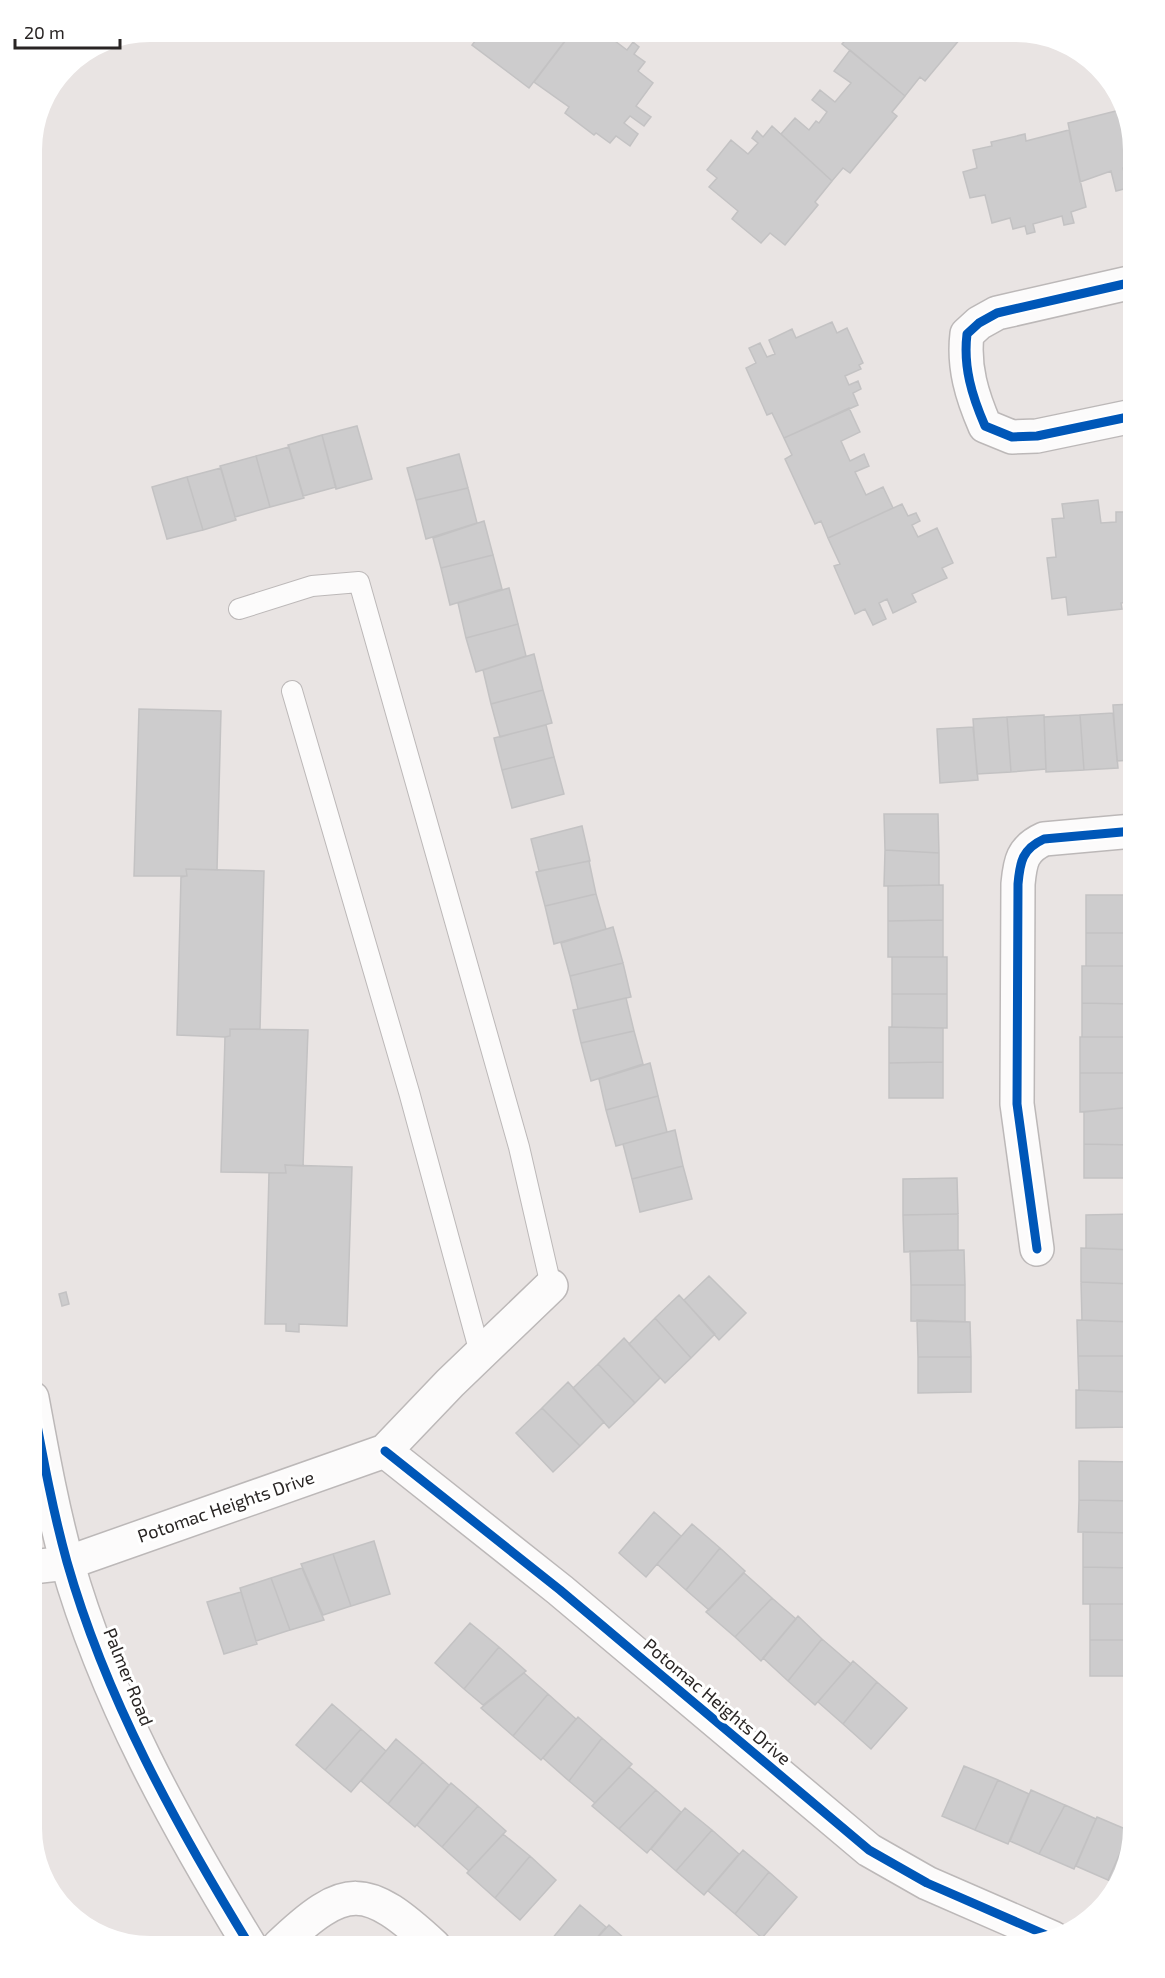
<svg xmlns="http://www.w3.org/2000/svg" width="1165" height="1978" font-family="'Exo 2',sans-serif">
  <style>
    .building { fill: #cdcccd; stroke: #c3c2c3; stroke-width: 1.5 }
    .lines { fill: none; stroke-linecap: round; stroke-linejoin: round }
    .lane-casing { stroke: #bcb8b8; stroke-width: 22 }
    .street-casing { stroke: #bcb8b8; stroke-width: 36 }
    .secondary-casing { stroke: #bcb8b8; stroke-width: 36 }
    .primary-casing { stroke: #bcb8b8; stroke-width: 36 }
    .lane { stroke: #fcfbfb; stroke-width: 20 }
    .street { stroke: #fcfbfb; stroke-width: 33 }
    .secondary { stroke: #fcfbfb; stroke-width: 33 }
    .primary { stroke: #fcfbfb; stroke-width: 33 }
    .cycleway-casing { stroke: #fff; stroke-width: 13 }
    .cycleway { stroke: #0057b8; stroke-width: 9 }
    .labels { text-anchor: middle; stroke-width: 6; stroke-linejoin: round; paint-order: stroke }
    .street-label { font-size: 18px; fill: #292524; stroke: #fff }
  </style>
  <rect width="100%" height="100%" fill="#e9e4e3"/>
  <path class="building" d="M464 32H482L475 40Z
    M482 32H550L564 42 529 88 472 45Z
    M572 32H603L627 50 633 42 639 47 634 54 645 62 638 71 653 83 636 106 651 117 644 126 630 116 624 123 638 134 630 146 616 136 610 143 596 133 594 135 565 113 569 107 534 82Z
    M848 32H952L960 39 925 81 920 77 905 96 842 44 851 34Z
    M850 50 905 96 892 112 897 116 850 173 843 168 832 181 781 134 795 118 809 130 816 121 819 123 827 112 812 100 820 90 835 102 851 83 834 71Z
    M1124 109 1133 150V165L1123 168 1128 188 1116 191 1111 171 1080 182 1068 123Z
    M772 126 832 181 815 202 818 205 785 245 770 233 761 243 732 219 738 211 709 187 717 178 707 170 731 140 748 154 758 143 752 138 757 131 763 137Z
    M1069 130 1086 207 1071 212 1074 223 1064 225 1062 216 1033 224 1035 232 1027 234 1025 226 1013 229 1010 218 992 223 985 195 970 198 963 172 977 168 973 150 992 146 991 142 1025 134 1026 141Z
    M832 322 837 333 847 328 863 363 859 365 861 369 845 376 849 385 858 381 861 389 853 393 858 405 784 438 772 413 767 415 746 368 756 363 749 348 760 343 767 357 775 354 769 340 792 329 796 338Z
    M849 408 860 432 841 441 850 461 864 454 869 466 855 472 866 495 883 487 893 508 828 538 821 521 815 524 785 459 792 455 784 438Z
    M357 426 372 479 336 489 322 435Z
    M322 435 336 487 303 496 288 445Z
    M289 447 304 498 270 507 256 456Z
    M459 454 468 488 416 500 407 468Z
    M256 456 270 507 235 517 220 466Z
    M221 468 236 520 203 530 187 477Z
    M187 477 203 530 167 539 152 487Z
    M468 488 477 523 426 539 416 500Z
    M1098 500 1101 523 1116 522V512H1124L1125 521 1133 520V601L1121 603 1122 609 1068 615 1066 597 1052 599 1047 558 1056 557 1052 519 1064 518 1062 504Z
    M902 504 908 516 916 513 920 521 912 525 918 537 937 528 953 563 942 568 947 578 912 594 916 602 893 613 887 599 879 603 886 619 873 625 865 609 855 614 834 566 840 564 828 538Z
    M484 521 493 555 441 568 433 538Z
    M493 555 502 589 450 605 441 568Z
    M509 588 518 624 466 638 458 603Z
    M518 624 526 656 476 672 466 638Z
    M534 654 543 690 491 704 483 670Z
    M543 690 552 723 500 737 491 704Z
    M1133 704V760L1117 761 1113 705Z
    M139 709 221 711 217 870 186 869 187 876H134Z
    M1113 713 1118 768 1084 770 1080 715Z
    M1044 715 1046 769 1011 772 1007 717Z
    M1080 715 1084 770 1046 772 1044 717Z
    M1007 717 1011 772 977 774 973 719Z
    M546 725 554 757 502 770 494 738Z
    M973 727 978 780 940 783 937 729Z
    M554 757 564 794 512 808 502 770Z
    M884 814H938L939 853 885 850Z
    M582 826 590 861 539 871 531 839Z
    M885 850 939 853V885L884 886Z
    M589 861 596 894 545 906 536 872Z
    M186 869 264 871 260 1029H230V1036L225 1037 177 1035 181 877 187 876Z
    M943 885V920L888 921V886Z
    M596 894 606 929 554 944 545 906Z
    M1086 895H1133V933H1086Z
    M943 920V957H888V921Z
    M613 927 623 963 570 976 561 943Z
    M1086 933H1133V966H1086Z
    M892 957H947V994H892Z
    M623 963 631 997 578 1009 570 976Z
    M1082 966H1133V1004L1082 1003Z
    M892 994H947V1028L892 1027Z
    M626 998 634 1031 581 1043 573 1010Z
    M1082 1003 1133 1004V1037H1082Z
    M889 1027 943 1028V1062L889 1063Z
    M230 1029 308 1030 303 1166 285 1165 286 1173 221 1172 225 1037 230 1036Z
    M634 1031 643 1064 591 1081 581 1043Z
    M1080 1037H1133V1073H1080Z
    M943 1062V1098H889V1063Z
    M650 1063 658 1096 606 1110 599 1079Z
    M1080 1073H1133V1107L1080 1112Z
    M658 1096 667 1132 616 1146 606 1110Z
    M1133 1107V1145L1084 1144V1112Z
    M675 1130 683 1166 632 1179 623 1144Z
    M1084 1144 1133 1145V1178H1084Z
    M285 1165 352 1167 347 1326 299 1324V1332L286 1331V1324H265L269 1173H286Z
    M683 1166 692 1199 640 1212 632 1179Z
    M957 1178 958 1214 903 1215V1179Z
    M958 1214V1250L904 1252 903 1215Z
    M1133 1214V1250L1086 1248V1215Z
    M1081 1248 1133 1250V1284L1081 1282Z
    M964 1250 965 1285H911L910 1251Z
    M709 1276 746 1313 719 1340 684 1300Z
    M1081 1282 1133 1284V1322L1082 1320Z
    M911 1285H965V1322L911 1321Z
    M66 1292 69 1304 62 1306 59 1294Z
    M679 1295 715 1334 691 1358 655 1318Z
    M655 1318 691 1358 665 1383 629 1344Z
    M917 1320 970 1322 971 1357H918Z
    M1077 1320 1132 1322V1356H1078Z
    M624 1338 660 1378 635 1403 598 1364Z
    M1078 1356H1132L1133 1392 1079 1390Z
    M918 1357H971V1392L918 1393Z
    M598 1364 635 1403 609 1428 573 1388Z
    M568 1382 604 1422 580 1446 542 1408Z
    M1076 1390 1130 1392V1427L1076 1428Z
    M542 1408 580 1446 553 1472 516 1433Z
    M1079 1461 1133 1462V1501L1079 1500Z
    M1079 1500 1133 1501V1533L1078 1532Z
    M654 1512 681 1536 646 1577 619 1553Z
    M692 1524 720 1548 686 1590 657 1564Z
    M1083 1532 1133 1533V1568L1083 1567Z
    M374 1541 390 1594 351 1606 333 1554Z
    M720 1548 745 1571 709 1610 686 1590Z
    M333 1554 351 1606 323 1615 301 1564Z
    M1083 1567 1133 1568V1604H1083Z
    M302 1568 324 1620 290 1630 271 1578Z
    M744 1573 772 1598 735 1637 706 1612Z
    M271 1578 290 1630 256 1641 240 1588Z
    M241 1592 257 1644 224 1654 207 1602Z
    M772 1598 796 1619 761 1661 735 1637Z
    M1090 1604H1133V1640H1090Z
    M798 1616 822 1639 788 1681 763 1658Z
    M470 1623 499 1647 464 1689 435 1663Z
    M822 1639 851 1664 815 1705 788 1681Z
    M1090 1640H1133V1676H1090Z
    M499 1647 526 1671 483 1705 464 1689Z
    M853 1661 877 1682 843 1724 818 1702Z
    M524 1673 548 1694 513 1736 481 1708Z
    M877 1682 907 1708 871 1749 843 1724Z
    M548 1694 576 1719 541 1760 513 1736Z
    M332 1704 361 1729 325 1770 296 1745Z
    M578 1717 602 1738 569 1781 543 1758Z
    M361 1729 386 1751 351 1792 325 1770Z
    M602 1738 632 1764 595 1803 569 1781Z
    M396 1739 423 1762 388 1804 361 1781Z
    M423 1762 449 1785 415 1827 388 1804Z
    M964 1766 998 1780 975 1830 942 1816Z
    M629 1767 656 1790 619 1829 592 1806Z
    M998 1780 1029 1794 1008 1844 975 1830Z
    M451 1783 478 1806 442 1847 417 1825Z
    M656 1790 681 1812 647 1853 619 1829Z
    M1031 1790 1065 1805 1039 1854 1010 1841Z
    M1065 1805 1096 1819 1074 1869 1039 1854Z
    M478 1806 506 1831 469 1871 442 1847Z
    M685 1808 712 1830 676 1871 651 1849Z
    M1097 1817 1130 1831 1108 1880 1076 1866Z
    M712 1830 739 1854 704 1895 676 1871Z
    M1130 1831 1132 1832 1117 1883 1108 1880Z
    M503 1834 530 1856 495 1898 467 1873Z
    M743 1850 769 1872 735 1914 708 1891Z
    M530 1856 556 1880 520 1920 495 1898Z
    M769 1872 797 1897 762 1938 735 1914Z
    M580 1905 606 1927 590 1946H546Z
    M609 1925 633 1946H590Z"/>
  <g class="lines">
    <g class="lane-casing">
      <path id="lane" d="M239 609 312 586 359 582 519 1147 551 1286
        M292 691 409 1092 480 1353"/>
    </g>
    <g class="street-casing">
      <path id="street" d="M1133 416 1037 436 1012 437 985 426C972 396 963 367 967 334L979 323 997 313 1133 282
        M1037 1249 1017 1104 1018 884C1020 862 1022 849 1044 839L1133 831
        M385 1451 560 1590 869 1850 927 1883 1053 1938
        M67 1563 385 1451 450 1383 551 1286
        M279 1946C346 1882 366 1883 434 1946"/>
    </g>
    <g class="secondary-casing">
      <path id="secondary" d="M32 1567 67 1563"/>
    </g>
    <g class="primary-casing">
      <path id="primary" d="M32 1398C42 1452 52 1508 67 1562 106 1699 176 1825 250 1946"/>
    </g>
    <use href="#lane" class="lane"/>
    <use href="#street" class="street"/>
    <use href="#secondary" class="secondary"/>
    <use href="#primary" class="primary"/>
    <g class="cycleway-casing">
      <path id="cycleway" d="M1133 416 1037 436 1012 437 985 426C972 396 963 367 967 334L979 323 997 313 1133 282
        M1037 1249 1017 1104 1018 884C1020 862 1022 849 1044 839L1133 831
        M32 1398C42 1452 52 1508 67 1562 106 1699 176 1825 250 1946
        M385 1451 560 1590 869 1850 927 1883 1053 1938"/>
    </g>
    <use href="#cycleway" class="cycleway"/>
  </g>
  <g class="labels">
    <g class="street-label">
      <text transform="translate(226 1507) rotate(-19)" y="6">Potomac Heights Drive</text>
      <text transform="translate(128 1677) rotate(68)" y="6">Palmer Road</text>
      <text transform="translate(717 1702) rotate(40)" y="6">Potomac Heights Drive</text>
    </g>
  </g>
  <path d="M0 0H1165V1978H0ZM150 42H1015A108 108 0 0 1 1123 150V1828A108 108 0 0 1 1015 1936H150A108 108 0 0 1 42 1828V150A108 108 0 0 1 150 42Z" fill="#fff" fill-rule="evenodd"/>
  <path d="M15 39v9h105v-9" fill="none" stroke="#292524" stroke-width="3"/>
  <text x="24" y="39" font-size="18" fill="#292524" stroke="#ffffff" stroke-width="4.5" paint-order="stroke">20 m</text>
</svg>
